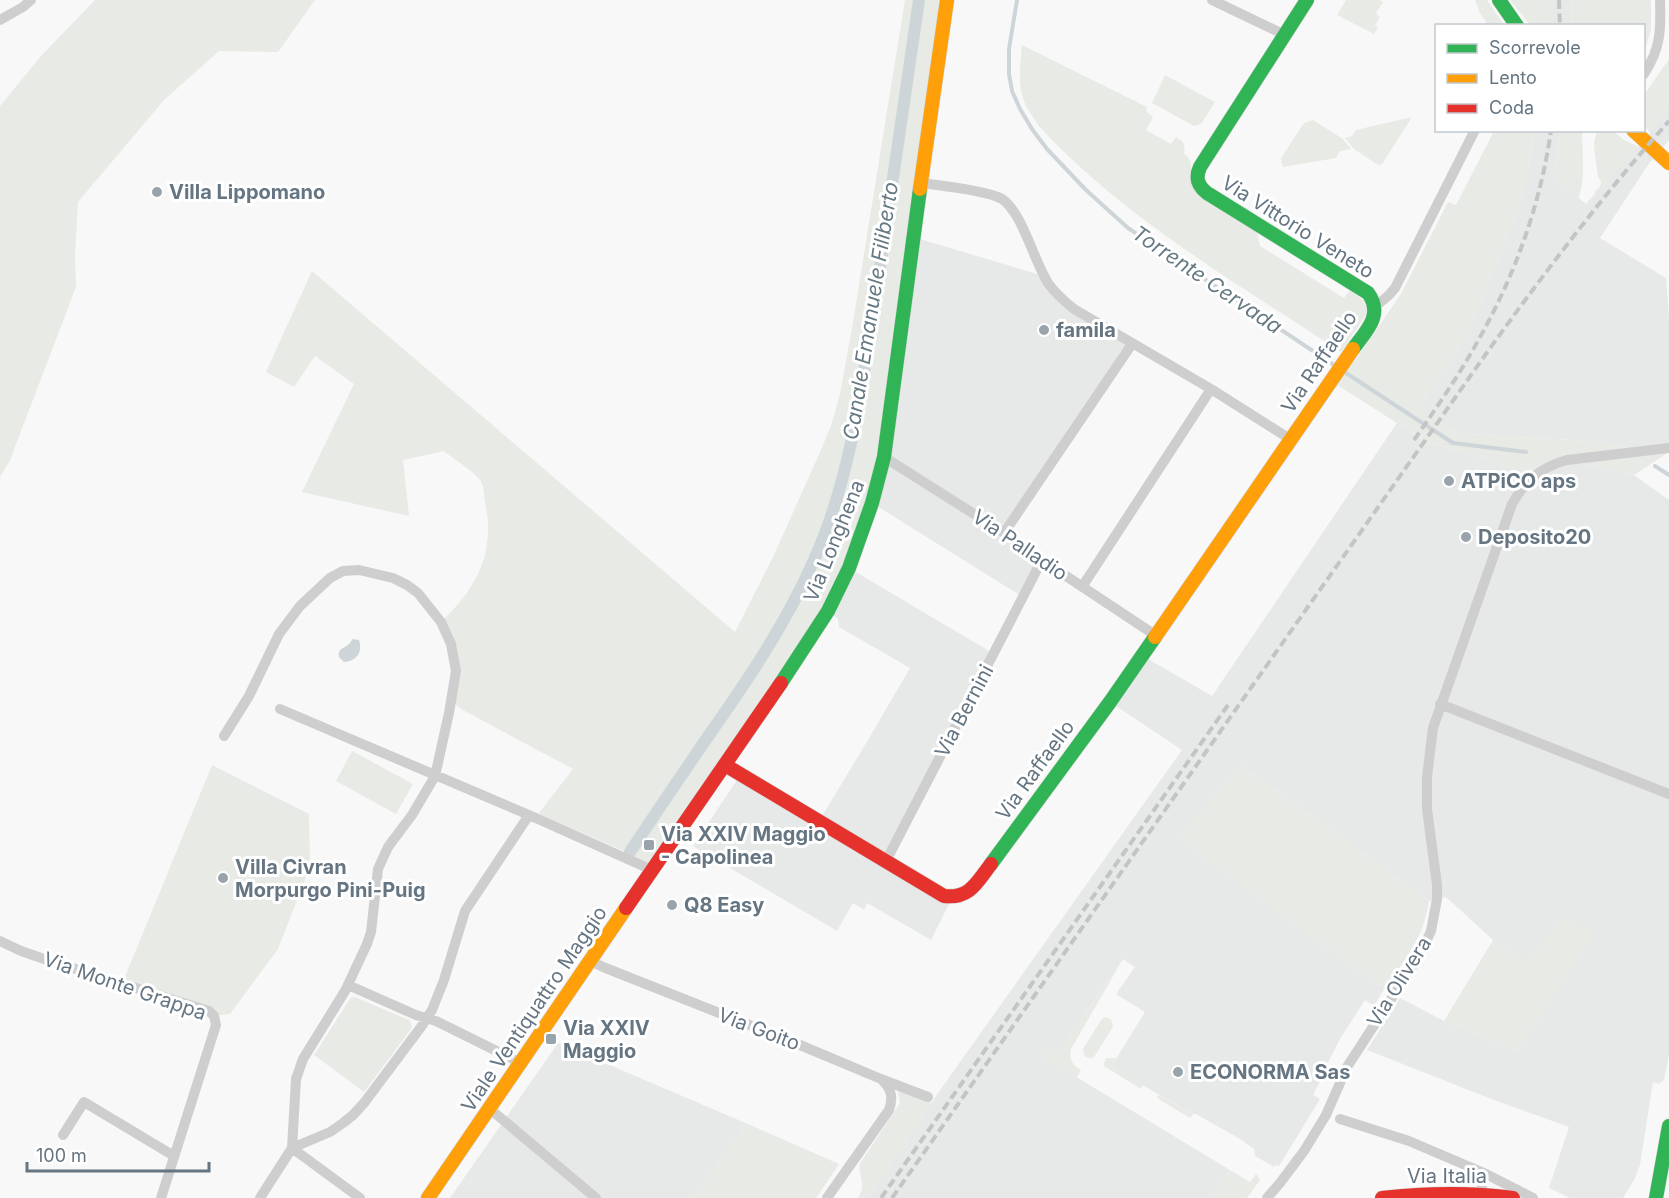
<svg xmlns="http://www.w3.org/2000/svg" width="1669" height="1198" font-family="Inter,sans-serif">
  <style>
    .built { fill: #e7e8e8 }
    .green { fill: #e7eae5 }
    .water { fill: #ced5d8 }
    .lines { fill: none; stroke-linecap: round; stroke-linejoin: round }
    .stream { stroke: #ced5d8; stroke-width: 4 }
    .canal { stroke: #ced5d8; stroke-width: 12 }
    .fast-casing { stroke: #d4d5d6; stroke-width: 15 }
    .slow-casing { stroke: #d4d5d6; stroke-width: 15 }
    .jam-casing { stroke: #d4d5d6; stroke-width: 15 }
    .street { stroke: #cececf; stroke-width: 10 }
    .fast { stroke: #30b455; stroke-width: 14 }
    .slow { stroke: #ff9f0a; stroke-width: 14 }
    .jam { stroke: #e5322d; stroke-width: 14 }
    .rail { stroke: #c2c4c6; stroke-width: 4; stroke-dasharray: 9 4.5; stroke-linecap: butt }
    .poi-dot { fill: #98a3ab; stroke: #fff; stroke-width: 2 }
    .labels { text-anchor: middle; stroke-width: 6; stroke-linejoin: round; paint-order: stroke }
    .poi-label { font-size: 20px; font-weight: bold; fill: #657582; stroke: #fff; text-anchor: start }
    .street-label { font-size: 20px; fill: #657582; stroke: #fff }
    .water-label { font-size: 21px; font-style: italic; fill: #657a83; stroke: #fff }
  </style>
  <rect width="100%" height="100%" fill="#f8f8f8"/>
  <path class="built" d="M1550 0H1571L1572 25 1550 26Z
    M1669 106V140L1650 162 1600 238 1666 278 1669 318V448L1644 451 1591 441 1465 434 1451 430 1420 406 1467 337 1517 213 1525 184 1535 131H1560L1554 178 1586 204 1637 146 1640 147 1650 134 1648 130Z
    M913 237 1044 276 1060 297 1132 344 1005 533 1042 560 1023 597 872 503Z
    M1397 423 1430 444 1440 445 1501 465 1537 472 1567 460 1634 475 1669 500V1055L1664 1080 1659 1084 1653 1082 1640 1165 1634 1180 1623 1198H1570L1549 1188 1569 1127 1494 1100 1367 1050 1400 998 1444 1021 1519 1052 1564 917 1527 961 1493 940 1446 897 1429 901 1240 764 1179 840 1384 989 1374 1006 1365 1000 1340 1039 1322 1074 1323 1076 1313 1095 1320 1099 1279 1166 1275 1165 1274 1167 1255 1156 1254 1149 1240 1139 1196 1114H1193L1111 1067 1145 1012 1116 994 1135 967 1123 959 1059 1051 1040 1055 1230 1170 1210 1198H867L938 1093 1182 750 1110 702 1141 655 1212 696Z
    M849 568 994 654 886 861 952 898 931 940 867 903 864 910 853 903 837 931 693 846 737 780 819 821 865 745 910 668 839 627 838 619 828 611Z
    M558 1043 748 1124 691 1198H450Z"/>
  <path class="green" d="M95 0H315L278 52 219 51 164 100 78 202 75 256 76 287 10 460 0 477V106L41 56Z
    M905 0H945L888 434 840 588 652 870 629 861 624 851 541 815 539 813 573 769 461 709 451 700 456 671 441 622C477 588 496 552 485 502 484 496 484 485 480 480 475 472 452 458 444 451L403 460 409 516 302 492 354 384 315 356 294 387 266 372 312 271 735 632 773 557 821 450 832 423 840 394 853 322Z
    M1346 0H1379L1383 2 1376 13 1380 17 1375 26 1378 28 1374 34 1337 15Z
    M1475 0H1487L1504 25H1488L1480 13Z
    M1510 0H1550V25H1530Z
    M1571 0H1651V30L1644 52V26L1572 25Z
    M1022 45 1147 107 1146 111 1153 117 1146 130 1171 144 1176 137 1183 142 1185 150 1183 153C1200 164 1182 178 1199 196L1257 231 1260 246 1344 298 1350 290C1359 297 1369 302 1366 315L1341 352C1252 293 1156 237 1078 165 1060 148 1041 132 1029 111 1016 91 1020 67 1022 45Z
    M1669 59V106L1648 130 1644 126V95Z
    M1165 75 1215 102 1201 124 1194 126 1152 103Z
    M1412 117 1382 164 1378 165 1354 149 1345 138 1352 136 1356 130Z
    M1313 120 1343 139 1351 149 1340 151 1336 158 1283 167 1281 158 1304 123Z
    M1494 131H1535L1525 184 1517 213 1467 337 1420 406 1451 430 1465 434 1591 441 1644 451 1669 452 1634 475 1567 460 1537 472 1501 465 1440 445 1430 444 1331 381 1348 357 1355 361 1401 294 1448 202 1456 205Z
    M1560 131H1582C1582 149 1586 182 1578 199L1554 178Z
    M1598 131H1613L1624 140 1637 146 1595 194V191L1600 187 1601 181 1598 177C1597 163 1590 142 1598 131Z
    M352 751 413 784 396 814 336 781Z
    M1240 764 1429 901C1423 939 1406 959 1384 989L1178 840Z
    M212 765 309 814 310 867 278 949 230 1014 214 1016 122 984Z
    M1564 917 1593 933 1519 1052 1444 1021 1493 940 1527 960Z
    M1123 959 1071 1049C1069 1059 1072 1065 1081 1070L1077 1078 1040 1055 1047 1045 1059 1051Z
    M352 997H355L409 1020 412 1025 411 1029 364 1092 314 1055 350 999Z
    M1105 1017 1111 1019 1113 1027 1094 1057C1090 1059 1086 1058 1084 1055L1083 1049 1101 1020Z
    M1106 1058H1116L1111 1067 1143 1085 1141 1089 1104 1066V1063Z
    M903 1089 932 1102 867 1198H858C866 1187 860 1177 859 1165L898 1106 900 1102 898 1092Z
    M1159 1095 1193 1114 1190 1118 1157 1098Z
    M748 1124 839 1164 816 1198H691Z
    M1230 1170 1250 1182 1256 1174 1258 1176 1260 1180 1247 1198H1210Z"/>
  <path class="water" d="M353 639 359 640C363 652 357 661 344 662L339 657C338 647 344 649 349 644 351 643 351 640 353 639Z"/>
  <g class="lines">
    <path class="stream" d="M1017 0 1009 49V74L1012 91 1020 109 1032 129 1047 149 1086 190 1128 228 1337 367
      M1343 371 1453 443 1526 452
      M1655 466 1669 475"/>
    <path class="canal" d="M630 852C655 814 681 776 707 738 747 681 786 624 814 560 849 482 860 398 873 315 889 210 903 105 919 0"/>
    <g class="fast-casing">
      <path id="fast" d="M1307 0 1200 167C1195 178 1198 186 1207 193L1368 293C1384 315 1366 331 1353 349
        M1499 0 1517 26
        M781 683 828 611 849 568 872 503 884 457 920 189
        M991 864 1110 702 1155 637
        M1656 1198 1669 1126"/>
    </g>
    <g class="slow-casing">
      <path id="slow" d="M1633 130 1669 163
        M920 189 947 0
        M1155 637 1353 349
        M428 1198 626 908"/>
    </g>
    <g class="jam-casing">
      <path id="jam" d="M725 765 944 896C970 899 977 882 991 864
        M626 908 781 683
        M1382 1198C1426 1193 1469 1192 1513 1198"/>
    </g>
    <path class="street" d="M1212 0 1285 35
      M0 20 23 7 31 0
      M1644 74C1661 48 1661 30 1660 0
      M921 183C938 185 989 191 1002 199 1022 212 1034 261 1048 283 1055 293 1064 301 1074 309L1211 389 1290 439
      M1376 306 1389 295 1395 288 1475 130
      M884 457 1004 533 1042 560 1155 635
      M1004 533 1132 344
      M1082 587 1211 389
      M1440 704 1669 794
      M280 709 529 815 652 870
      M224 736 249 696 279 634 300 606 330 578 343 571 359 570 393 578 407 585 418 593 441 622 451 644 456 671 449 713 435 776 412 815 388 847 378 869 371 932 367 944 345 991 303 1059 296 1079 292 1148 260 1198
      M886 861 1042 560
      M0 941 21 951 47 960 209 1011 214 1016 216 1025 161 1198
      M591 961 603 967 800 1045 881 1079 928 1097
      M348 985 416 1015 436 1021 521 1063
      M490 1109 596 1198
      M1340 1119 1409 1141 1484 1173 1482 1187 1479 1194
      M63 1135 84 1102 174 1156
      M1484 1173 1533 1198
      M360 1198 292 1148 330 1132 343 1123 353 1115 364 1103 421 1027 432 1010 444 980 465 911 529 815
      M827 1198 889 1110C893 1098 892 1090 883 1081
      M1267 1198 1280 1183 1304 1151 1326 1115 1347 1067 1421 953 1431 931 1437 899V885L1427 809V777L1433 728 1512 504C1525 481 1541 467 1567 460L1669 448"/>
    <use href="#fast" class="fast"/>
    <use href="#slow" class="slow"/>
    <use href="#jam" class="jam"/>
    <path class="rail" d="M1559 0 1560 26
      M1414 440C1437 407 1460 374 1479 339 1515 275 1541 203 1551 130
      M881 1198 1228 705
      M892 1198 1488 351C1545 272 1604 194 1669 121"/>
  </g>
  <g class="poi-dot">
    <circle cx="157" cy="192" r="6"/>
    <circle cx="1044" cy="330" r="6"/>
    <circle cx="1449" cy="481" r="6"/>
    <circle cx="1466" cy="537" r="6"/>
    <rect x="643" y="839" width="12" height="12" rx="3"/>
    <circle cx="223" cy="878" r="6"/>
    <circle cx="672" cy="905" r="6"/>
    <rect x="545" y="1033" width="12" height="12" rx="3"/>
    <circle cx="1178" cy="1072" r="6"/>
  </g>
  <g class="labels">
    <g class="poi-label">
      <text x="169" y="199">Villa Lippomano</text>
      <text x="1056" y="337">famila</text>
      <text x="1461" y="488">ATPiCO aps</text>
      <text x="1478" y="544">Deposito20</text>
      <text x="661" y="841">Via XXIV Maggio<tspan x="661" dy="23">- Capolinea</tspan></text>
      <text x="235" y="874">Villa Civran<tspan x="235" dy="23">Morpurgo Pini-Puig</tspan></text>
      <text x="684" y="912">Q8 Easy</text>
      <text x="563" y="1035">Via XXIV<tspan x="563" dy="23">Maggio</tspan></text>
      <text x="1190" y="1079">ECONORMA Sas</text>
    </g>
    <g class="street-label">
      <text transform="translate(1298 227) rotate(32)" y="7">Via Vittorio Veneto</text>
      <text transform="translate(1319 362) rotate(-56)" y="7">Via Raffaello</text>
      <text transform="translate(834 541) rotate(-68)" y="7">Via Longhena</text>
      <text transform="translate(1020 545) rotate(34)" y="7">Via Palladio</text>
      <text transform="translate(964 711) rotate(-62)" y="7">Via Bernini</text>
      <text transform="translate(1035 770) rotate(-54)" y="7">Via Raffaello</text>
      <text transform="translate(1399 982) rotate(-58)" y="7">Via Olivera</text>
      <text transform="translate(125 986) rotate(19)" y="7">Via Monte Grappa</text>
      <text transform="translate(534 1009) rotate(-56)" y="7">Viale Ventiquattro Maggio</text>
      <text transform="translate(759 1029) rotate(21)" y="7">Via Goito</text>
      <text x="1447" y="1183">Via Italia</text>
    </g>
    <g class="water-label">
      <text transform="translate(1207 280) rotate(34)" y="7">Torrente Cervada</text>
      <text transform="translate(871 311) rotate(-81)" y="7">Canale Emanuele Filiberto</text>
    </g>
  </g>
  <rect x="1435" y="24" width="210" height="108" fill="#ffffff" stroke="#c1c8cd" stroke-width="1.5"/>
  <rect x="1447" y="44" width="30" height="9" fill="#30b455" stroke="#c1c8cd" stroke-width="1.5"/>
  <text x="1489" y="54" font-size="18" fill="#657582">Scorrevole</text>
  <rect x="1447" y="74" width="30" height="9" fill="#ff9f0a" stroke="#c1c8cd" stroke-width="1.5"/>
  <text x="1489" y="84" font-size="18" fill="#657582">Lento</text>
  <rect x="1447" y="104" width="30" height="9" fill="#e5322d" stroke="#c1c8cd" stroke-width="1.5"/>
  <text x="1489" y="114" font-size="18" fill="#657582">Coda</text>
  <path d="M27 1162v9h182v-9" fill="none" stroke="#657582" stroke-width="3"/>
  <text x="36" y="1162" font-size="18" fill="#657582" stroke="#ffffff" stroke-width="4.5" paint-order="stroke">100 m</text>
</svg>
